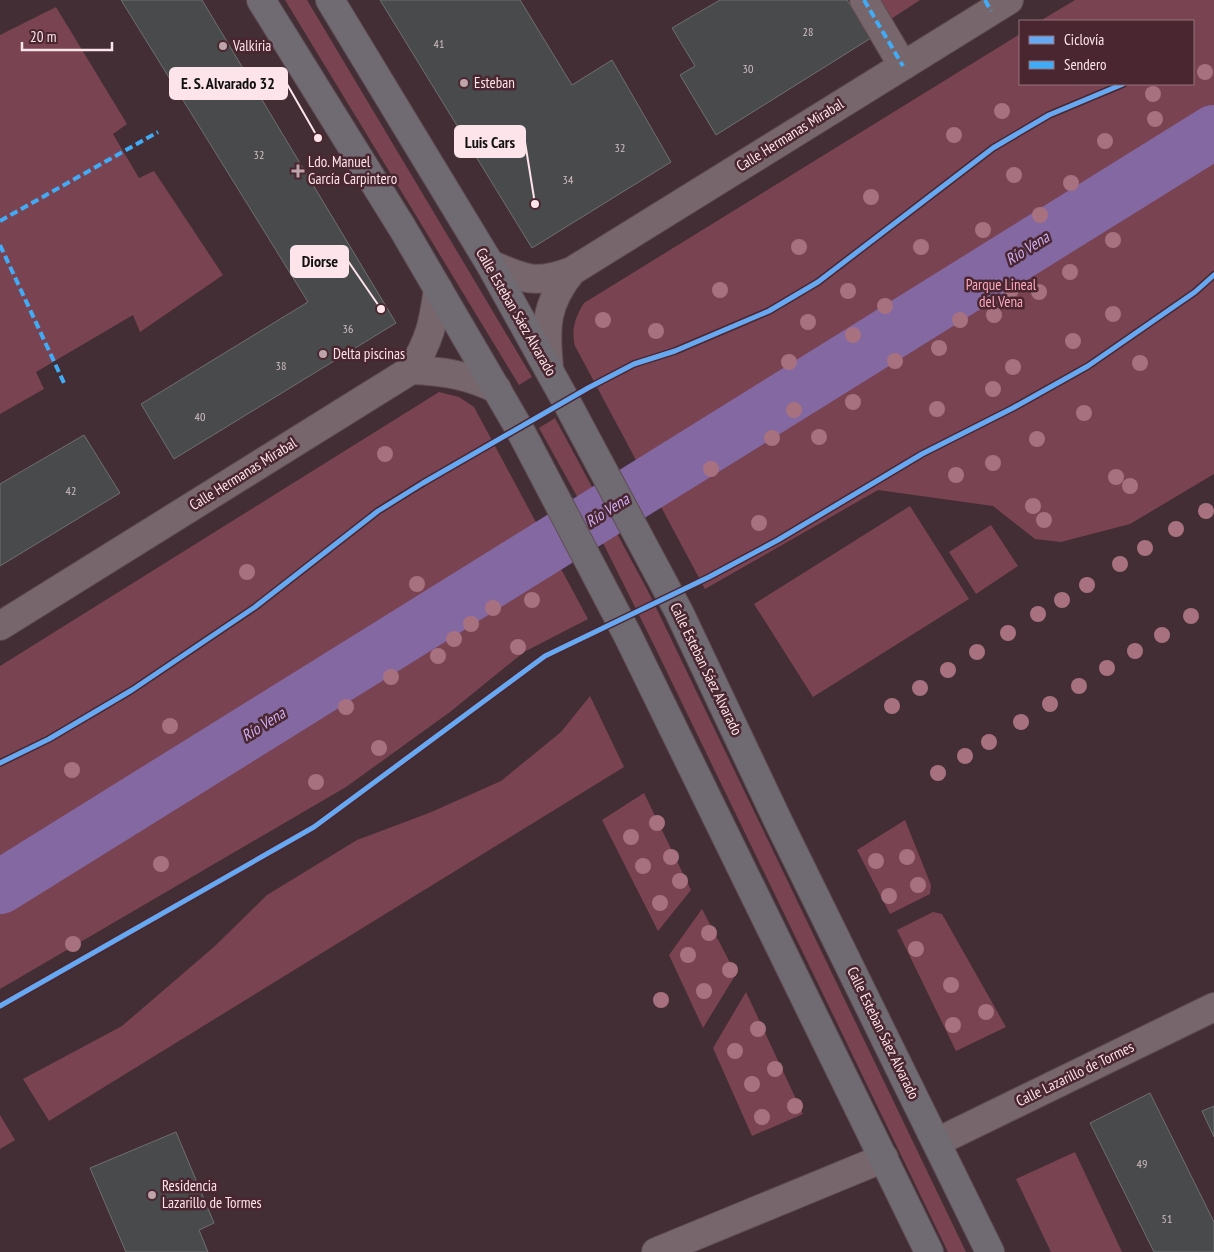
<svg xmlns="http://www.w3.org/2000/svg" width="1214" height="1252" font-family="'PT Sans Narrow',sans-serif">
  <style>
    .green { fill: #7a4352 }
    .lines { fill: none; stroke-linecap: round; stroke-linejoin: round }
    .river { stroke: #8368a2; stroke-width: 54 }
    .building { fill: #494a4b; stroke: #6f6f70 }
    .minor-casing { stroke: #5f4d52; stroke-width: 30 }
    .major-casing { stroke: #5f4d52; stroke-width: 30 }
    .minor { stroke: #77666b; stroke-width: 28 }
    .major { stroke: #706a72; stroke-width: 28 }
    .quiet { stroke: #42abf6; stroke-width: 4; stroke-dasharray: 8 4; stroke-linecap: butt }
    .cycleway-casing { stroke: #4a2630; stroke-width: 8 }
    .cycleway { stroke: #66a8f1; stroke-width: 5 }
    .tree { fill: #a87180 }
    .poi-dot { fill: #bca4aa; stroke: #4a2630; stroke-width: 2 }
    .labels { text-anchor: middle; stroke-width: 5; stroke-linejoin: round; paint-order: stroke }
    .number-label { font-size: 12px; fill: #d0bec2 }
    .poi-label { font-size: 15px; fill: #fde4ea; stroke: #4a2630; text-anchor: start }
    .street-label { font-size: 15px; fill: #fde4ea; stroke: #4a2630 }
    .park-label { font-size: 15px; fill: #fca8be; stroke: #4a2630 }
    .water-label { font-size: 16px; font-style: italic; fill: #ccaff6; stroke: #4a2630 }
    .leader { fill: none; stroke: #fde4ea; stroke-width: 2 }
    .callout-dot { fill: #fde4ea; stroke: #4a2630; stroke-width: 2 }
    .callout { fill: #fde4ea; stroke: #fde4ea; stroke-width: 2 }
    .callout-label { font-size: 16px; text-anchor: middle; font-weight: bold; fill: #111 }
  </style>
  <rect width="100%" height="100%" fill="#422e34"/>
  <path class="green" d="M285 0H307L532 377 519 385Z
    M880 0H920L891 19Z
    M1075 0H1214V474L1130 524 1061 542 1035 539 993 506 878 490 705 589 575 346C571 330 575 317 584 303L1020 34V84H1193V21H1040Z
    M56 7 127 124 113 134 139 178 154 171 223 275 140 332 133 315 36 372 44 389 0 414V35Z
    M439 392 459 397 474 407 588 619 524 652 450 712 346 787 0 989V666Z
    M555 418 650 595 966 1252H948L651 639 604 545 539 428Z
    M910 506 969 599 813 697 754 604Z
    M991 525 1018 566 976 594 949 552Z
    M590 696 624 767 49 1121 23 1079 122 1026 215 946 267 895 357 840 429 813 501 781 561 732Z
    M644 793 691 890 658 931 602 820Z
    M905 820 931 885 930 894 890 914 857 850Z
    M702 909 736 974 703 1028 669 955Z
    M933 912 942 914 1006 1027 956 1051 897 930Z
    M746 992 803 1114 752 1136 713 1048Z
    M0 1115 15 1140 0 1149Z
    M1075 1152 1122 1252H1051L1016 1179Z"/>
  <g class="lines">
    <path class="river" d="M0 887 1214 132"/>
  </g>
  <path class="building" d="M121 0H202L396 323 174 459 141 404 308 302Z
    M380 0H520L572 85 612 60 671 162 532 248Z
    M720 0H847L871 38 716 135 680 75 695 66 672 28Z
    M84 435 120 493 0 566V484Z
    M1150 1093 1214 1222V1252H1154L1090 1123Z
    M1214 1106V1137L1202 1111Z
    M176 1132 214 1223 199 1230 208 1252H126L90 1168Z"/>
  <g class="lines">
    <g class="minor-casing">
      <path id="minor" d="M864 0 903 66
        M490 264C525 279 535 285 572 271L1009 0
        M549 368C545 327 545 304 572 271
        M411 370C430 340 433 324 438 289
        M0 626 411 370C444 371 466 375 497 389
        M937 1142 1214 1007
        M656 1252 884 1158"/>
    </g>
    <g class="major-casing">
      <path id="major" d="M261 0 403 229 519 428 628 636 929 1252
        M330 0 490 264 566 401 679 612 779 823 990 1252"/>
    </g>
    <use href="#minor" class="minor"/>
    <use href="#major" class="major"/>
    <path class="quiet" d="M864 0 903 66
      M985 0 991 11
      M0 221 158 132
      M0 245 64 383"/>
    <g class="cycleway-casing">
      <path id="cycleway" d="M0 763 49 739 132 690 255 607 378 511 423 483 588 388 634 364 675 351 769 311 818 282 993 148 1049 115 1123 84
        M0 1006 314 827 545 656 709 577 778 540 922 454 1013 408 1088 366 1195 292 1214 275"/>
    </g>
    <use href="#cycleway" class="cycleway"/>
  </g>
  <g class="tree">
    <circle cx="1205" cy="72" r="8"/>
    <circle cx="1153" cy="94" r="8"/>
    <circle cx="1002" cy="111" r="8"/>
    <circle cx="1155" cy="119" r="8"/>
    <circle cx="954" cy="135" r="8"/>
    <circle cx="1105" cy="141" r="8"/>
    <circle cx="1014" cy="175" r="8"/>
    <circle cx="1071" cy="183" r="8"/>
    <circle cx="871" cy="197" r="8"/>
    <circle cx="1040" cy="215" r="8"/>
    <circle cx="983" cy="230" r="8"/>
    <circle cx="1113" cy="240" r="8"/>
    <circle cx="799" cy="247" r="8"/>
    <circle cx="921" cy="247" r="8"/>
    <circle cx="1070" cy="272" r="8"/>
    <circle cx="720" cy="290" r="8"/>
    <circle cx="1011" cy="290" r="8"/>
    <circle cx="848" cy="291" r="8"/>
    <circle cx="1039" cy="292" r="8"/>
    <circle cx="885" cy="306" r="8"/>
    <circle cx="1113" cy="314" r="8"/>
    <circle cx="994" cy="315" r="8"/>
    <circle cx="603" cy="320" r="8"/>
    <circle cx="960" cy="320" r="8"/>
    <circle cx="808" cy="322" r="8"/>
    <circle cx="656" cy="331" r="8"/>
    <circle cx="853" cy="335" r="8"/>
    <circle cx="1073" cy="341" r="8"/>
    <circle cx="939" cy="348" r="8"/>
    <circle cx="895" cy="361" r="8"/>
    <circle cx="789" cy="362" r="8"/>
    <circle cx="1140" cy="363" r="8"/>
    <circle cx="1013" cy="367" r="8"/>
    <circle cx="993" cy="389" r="8"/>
    <circle cx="853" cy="402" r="8"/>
    <circle cx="937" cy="409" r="8"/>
    <circle cx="794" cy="410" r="8"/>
    <circle cx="1084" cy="413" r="8"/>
    <circle cx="819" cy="437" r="8"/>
    <circle cx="772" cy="438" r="8"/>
    <circle cx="1037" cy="439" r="8"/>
    <circle cx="385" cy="454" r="8"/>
    <circle cx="993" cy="463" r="8"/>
    <circle cx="711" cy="469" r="8"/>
    <circle cx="956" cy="475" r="8"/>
    <circle cx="1116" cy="477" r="8"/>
    <circle cx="1130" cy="486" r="8"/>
    <circle cx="1033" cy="506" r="8"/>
    <circle cx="1206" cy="511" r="8"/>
    <circle cx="1044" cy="520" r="8"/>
    <circle cx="759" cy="523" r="8"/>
    <circle cx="1176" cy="529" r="8"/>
    <circle cx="1145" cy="548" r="8"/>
    <circle cx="1120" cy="564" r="8"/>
    <circle cx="247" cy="572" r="8"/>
    <circle cx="417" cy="584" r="8"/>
    <circle cx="1087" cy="585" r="8"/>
    <circle cx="532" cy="600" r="8"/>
    <circle cx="1062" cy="600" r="8"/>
    <circle cx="493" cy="608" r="8"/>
    <circle cx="1038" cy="614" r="8"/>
    <circle cx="1191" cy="616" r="8"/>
    <circle cx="471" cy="624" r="8"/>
    <circle cx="1008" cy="633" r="8"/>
    <circle cx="1162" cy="635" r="8"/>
    <circle cx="454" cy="639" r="8"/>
    <circle cx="518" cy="647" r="8"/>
    <circle cx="1135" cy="651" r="8"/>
    <circle cx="977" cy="652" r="8"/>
    <circle cx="438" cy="656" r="8"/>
    <circle cx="1107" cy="668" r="8"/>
    <circle cx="948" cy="670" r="8"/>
    <circle cx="391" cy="677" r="8"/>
    <circle cx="1079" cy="686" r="8"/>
    <circle cx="920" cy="688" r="8"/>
    <circle cx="1050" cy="704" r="8"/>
    <circle cx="892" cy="706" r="8"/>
    <circle cx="346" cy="707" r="8"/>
    <circle cx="1021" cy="722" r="8"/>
    <circle cx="170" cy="726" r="8"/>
    <circle cx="989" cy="742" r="8"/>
    <circle cx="379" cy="748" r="8"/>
    <circle cx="965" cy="756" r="8"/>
    <circle cx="72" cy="770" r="8"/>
    <circle cx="938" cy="773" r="8"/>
    <circle cx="316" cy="782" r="8"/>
    <circle cx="657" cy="823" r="8"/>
    <circle cx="631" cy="837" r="8"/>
    <circle cx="671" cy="857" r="8"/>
    <circle cx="907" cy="857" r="8"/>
    <circle cx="876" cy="861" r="8"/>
    <circle cx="161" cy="864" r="8"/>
    <circle cx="643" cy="866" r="8"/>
    <circle cx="680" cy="881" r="8"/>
    <circle cx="918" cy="885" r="8"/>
    <circle cx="889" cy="896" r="8"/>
    <circle cx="660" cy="903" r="8"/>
    <circle cx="709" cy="933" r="8"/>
    <circle cx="73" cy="944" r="8"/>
    <circle cx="916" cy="949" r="8"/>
    <circle cx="688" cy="955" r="8"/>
    <circle cx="730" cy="970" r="8"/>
    <circle cx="951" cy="985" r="8"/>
    <circle cx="704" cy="991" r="8"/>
    <circle cx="661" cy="1000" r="8"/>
    <circle cx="986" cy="1012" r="8"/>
    <circle cx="953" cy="1025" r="8"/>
    <circle cx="758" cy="1029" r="8"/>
    <circle cx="735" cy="1051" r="8"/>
    <circle cx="775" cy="1069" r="8"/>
    <circle cx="752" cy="1084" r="8"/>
    <circle cx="795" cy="1106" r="8"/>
    <circle cx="762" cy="1117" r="8"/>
  </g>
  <g class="poi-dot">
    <circle cx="223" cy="46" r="5"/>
    <circle cx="464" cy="83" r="5"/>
    <path d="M295.5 163.5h5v5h5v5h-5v5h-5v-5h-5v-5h5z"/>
    <circle cx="323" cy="354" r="5"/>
    <circle cx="152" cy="1195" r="5"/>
  </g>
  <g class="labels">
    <g class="number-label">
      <text x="808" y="36">28</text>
      <text x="439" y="48">41</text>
      <text x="748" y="73">30</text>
      <text x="620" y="152">32</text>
      <text x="259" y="159">32</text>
      <text x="568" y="184">34</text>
      <text x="348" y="333">36</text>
      <text x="281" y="370">38</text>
      <text x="200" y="421">40</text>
      <text x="71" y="495">42</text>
      <text x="1142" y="1168">49</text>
      <text x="1167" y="1223">51</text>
    </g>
    <g class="poi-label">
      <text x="233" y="51">Valkiria</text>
      <text x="474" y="88">Esteban</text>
      <text x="308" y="167">Ldo. Manuel<tspan x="308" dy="17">García Carpintero</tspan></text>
      <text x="333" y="359">Delta piscinas</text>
      <text x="162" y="1191">Residencia<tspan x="162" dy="17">Lazarillo de Tormes</tspan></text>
    </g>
    <g class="street-label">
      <text transform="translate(790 135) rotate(-32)" y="5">Calle Hermanas Mirabal</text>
      <text transform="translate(516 312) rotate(60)" y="5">Calle Esteban Sáez Alvarado</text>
      <text transform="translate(243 474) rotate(-32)" y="5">Calle Hermanas Mirabal</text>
      <text transform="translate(706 669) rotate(64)" y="5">Calle Esteban Sáez Alvarado</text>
      <text transform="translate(883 1033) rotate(64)" y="5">Calle Esteban Sáez Alvarado</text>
      <text transform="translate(1075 1074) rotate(-26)" y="5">Calle Lazarillo de Tormes</text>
    </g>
    <g class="park-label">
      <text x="1001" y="290">Parque Lineal<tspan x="1001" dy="17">del Vena</tspan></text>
    </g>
    <g class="water-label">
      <text transform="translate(1027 248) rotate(-32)" y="6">Río Vena</text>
      <text transform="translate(607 510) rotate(-32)" y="6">Río Vena</text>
      <text transform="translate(263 724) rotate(-32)" y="6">Río Vena</text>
    </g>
  </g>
  <path class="leader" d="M318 138L287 84M535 204L525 142M381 309L348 261"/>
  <g class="callout-dot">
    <circle cx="318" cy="138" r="5"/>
    <circle cx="535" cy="204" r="5"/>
    <circle cx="381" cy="309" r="5"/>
  </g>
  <g class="callout">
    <rect x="170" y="68" width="117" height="31" rx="5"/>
    <rect x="455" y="126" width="70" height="31" rx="5"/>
    <rect x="291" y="246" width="57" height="31" rx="5"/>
  </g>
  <g class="callout-label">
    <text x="228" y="89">E. S. Alvarado 32</text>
    <text x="490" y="148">Luis Cars</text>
    <text x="320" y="267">Diorse</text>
  </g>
  <rect x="1019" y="20" width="175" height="65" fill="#4a2630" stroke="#92727a"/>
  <rect x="1029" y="36" width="25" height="8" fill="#66a8f1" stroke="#92727a"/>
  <text x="1064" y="45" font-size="15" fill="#fde4ea">Ciclovía</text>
  <rect x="1029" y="61" width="25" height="8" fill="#42abf6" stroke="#92727a"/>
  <text x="1064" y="70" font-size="15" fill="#fde4ea">Sendero</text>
  <path d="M22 42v8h90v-8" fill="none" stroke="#fde4ea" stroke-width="2.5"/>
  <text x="30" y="42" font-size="15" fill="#fde4ea" stroke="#4a2630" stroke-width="4" paint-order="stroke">20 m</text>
</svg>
